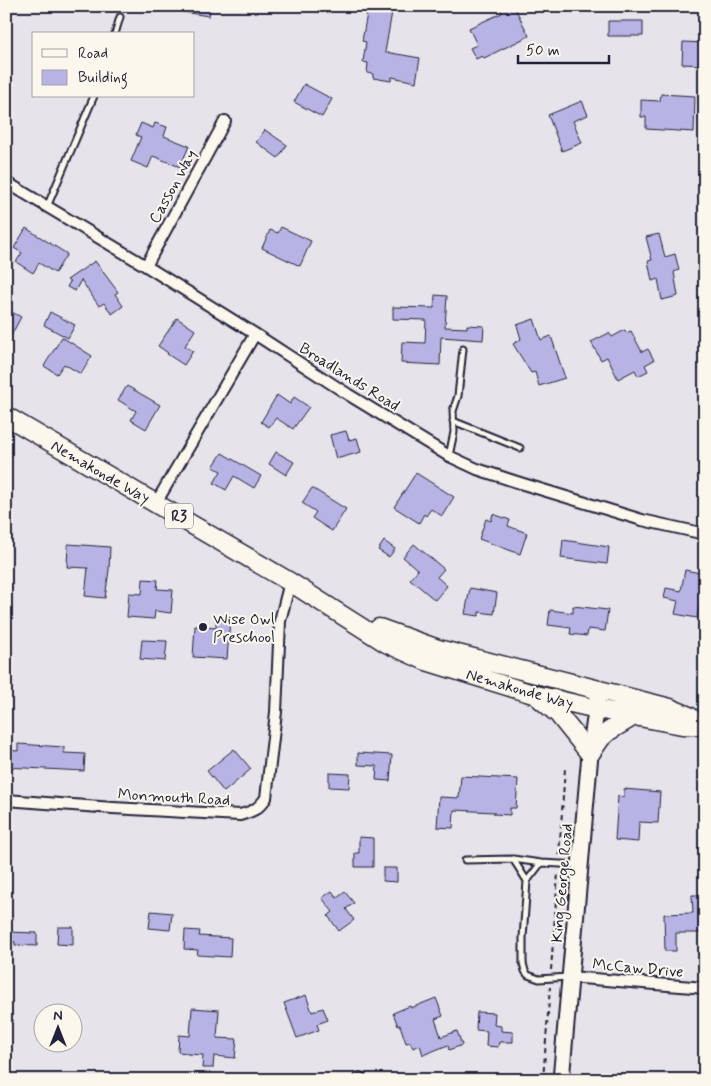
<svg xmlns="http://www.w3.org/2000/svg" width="711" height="1086" font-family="Mynerve,sans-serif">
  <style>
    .building { fill: #b7b4e5; stroke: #22223b }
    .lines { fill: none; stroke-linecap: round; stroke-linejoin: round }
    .service-casing { stroke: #22223b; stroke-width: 9 }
    .minor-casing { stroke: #22223b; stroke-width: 14 }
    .secondary-casing { stroke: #22223b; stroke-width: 19 }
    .trunk-casing { stroke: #22223b; stroke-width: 21 }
    .path { stroke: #22223b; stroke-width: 2; stroke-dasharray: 5 4; stroke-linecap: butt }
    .service { stroke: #fbf7ec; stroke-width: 5 }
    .minor { stroke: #fbf7ec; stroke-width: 10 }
    .secondary { stroke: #fbf7ec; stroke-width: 15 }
    .trunk { stroke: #fbf7ec; stroke-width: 18 }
    .poi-dot { fill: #22223b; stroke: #fbf7ec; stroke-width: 2 }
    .labels { text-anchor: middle; stroke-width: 4; stroke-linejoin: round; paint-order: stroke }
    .shield { fill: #fbf7ec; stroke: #636270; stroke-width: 1 }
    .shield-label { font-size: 15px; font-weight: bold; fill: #22223b }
    .street-label { font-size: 16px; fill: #22223b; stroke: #fbf7ec }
    .poi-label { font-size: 16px; fill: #22223b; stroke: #fbf7ec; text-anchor: start }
  </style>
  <rect width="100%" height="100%" fill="#e7e3ea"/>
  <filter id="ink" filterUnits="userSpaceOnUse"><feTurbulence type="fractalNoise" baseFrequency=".02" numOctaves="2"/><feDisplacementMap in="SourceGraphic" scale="10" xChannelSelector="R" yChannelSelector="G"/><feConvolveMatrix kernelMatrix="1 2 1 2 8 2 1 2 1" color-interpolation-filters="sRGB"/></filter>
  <g filter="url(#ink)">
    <path class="building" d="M183 6H211L209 16 182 12Z
      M499 6H514L529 36 484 58 482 56 476 59 470 48 477 45 469 28 502 13Z
      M368 8 392 12 385 52 420 58 416 82 392 77 391 81 373 78V74L367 73 368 63 363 62 366 42 362 41Z
      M608 21H643V36H608Z
      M683 42 705 43V65L682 64Z
      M304 84 332 99 322 117 294 102Z
      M661 94 695 96 694 132 646 129V117H641V100L660 101Z
      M582 101 588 115 573 121 582 143 562 151 548 115Z
      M141 123 153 128 155 123 167 127 164 136 189 146 180 167 153 156 148 168 131 161 141 137 136 135Z
      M265 130 287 145 278 158 256 142Z
      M281 227 311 241 300 266 262 248 270 230 278 233Z
      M26 228 67 254 55 273 39 263 33 273 16 262 22 253 14 248Z
      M659 234 665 257 675 254 679 270 674 272 678 296 662 300 658 279 652 281 648 261 652 260 646 237Z
      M95 261 118 292 115 294 123 306 112 314 104 303 99 306 81 280 75 291 67 287 70 282 67 280Z
      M435 295 447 296 445 327 467 328V325L484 326 483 340 441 337 440 365 401 363 402 342 425 343 426 320 393 319V307L434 308Z
      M6 309 21 317 6 345Z
      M50 312 75 325 68 338 44 325Z
      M177 318 195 330 185 346 193 351 184 365 167 354 168 353 158 346Z
      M534 319 541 340 551 336 565 378 539 386 535 372 531 373 513 344 521 339 517 325Z
      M625 330 626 333 631 331 642 352 648 349 654 360 645 365 648 371 638 376 635 370 618 379 607 357 601 360 591 342 609 333 612 337Z
      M62 337 92 356 81 374 64 364 57 374 44 366Z
      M127 386 160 405 146 429 131 420 136 411 118 400Z
      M277 395 290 404 294 397 309 407 293 429 276 418 269 427 261 422Z
      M346 431 349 440 357 438 361 452 336 459 330 435Z
      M276 452 294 462 286 475 269 464Z
      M222 453 261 476 254 488 234 476 226 490 214 483 221 471 213 467Z
      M416 473 454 497 442 516 431 509 426 516 424 514 419 523 394 507Z
      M312 488 346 509 332 531 312 518 316 512 302 503Z
      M493 514 510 520 508 526 527 533 520 554 479 539 486 519 491 521Z
      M563 540 609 547 607 564 561 558Z
      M384 541 395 549 389 557 378 550Z
      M68 544 110 547 109 570 105 598 85 596 88 568 67 567Z
      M414 544 444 569 437 577 447 586 435 600 410 579 418 570 403 557Z
      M685 570 705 574V595L701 594 697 618 675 614 678 601 664 598 666 588 681 591Z
      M143 579 158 580 157 589 173 590 171 613 155 611 154 619 127 617 129 593 142 594Z
      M470 588 497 593 494 614 479 612V616L465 614Z
      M573 606 608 610 605 631 588 629 587 636 570 634 571 628 548 625 550 610 573 613Z
      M216 619 230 620 227 659 193 657 195 626 216 628Z
      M142 640 167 641 165 661 140 659Z
      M18 744 64 747V753L85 754 84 771 6 767V750L18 751Z
      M234 749 251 769 224 792 207 771Z
      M358 753 392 755 390 781 376 780 377 766 358 765Z
      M329 773 350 774 349 788 329 787Z
      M461 776 518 779 516 808H510V815L494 814V812L454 810 453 828 437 827 439 797 459 798Z
      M624 789 660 792 658 823 639 822 638 842 615 840 618 796 624 797Z
      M359 837 373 838V867H355V853H359Z
      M383 868H397V882L383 881Z
      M332 891 337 898 345 892 354 903 346 909 354 920 339 931 328 916 333 912 322 898Z
      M692 895H705V933H676V951H665L664 914 693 913Z
      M151 911 172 913 170 930 149 928Z
      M58 927H73V945L57 944Z
      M185 930 200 931 199 936 231 938 230 957 197 955 198 950 184 949Z
      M6 932 37 933V946L15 945V942L6 941Z
      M306 995 312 1012 323 1008 328 1020 317 1024 319 1030 297 1038 284 1003Z
      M436 998 443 1016 435 1019 441 1037 457 1031 462 1045 449 1050 448 1045 423 1055 420 1045 413 1048 410 1042 406 1043 400 1025 398 1026 393 1013 410 1006 411 1008Z
      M192 1008 219 1010 217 1038 237 1039 235 1058 214 1056 213 1068H202L203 1055 187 1054V1053L178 1052 179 1035 190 1036Z
      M477 1012 495 1013 494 1025 501 1026V1031L513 1032V1042H499L498 1047 486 1046 487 1031 476 1030Z"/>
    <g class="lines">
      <g class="service-casing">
        <path id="service" d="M115 34 120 17
          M47 207 94 96
          M453 421 520 448
          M449 456 454 432 453 411 458 396 463 349
          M513 859 527 881
          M465 860 513 859 541 863 580 865
          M541 863 527 881 523 938V963L525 971 528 975 539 979 568 977"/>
      </g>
      <g class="minor-casing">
        <path id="minor" d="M6 182 146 266 255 334 349 395 449 456 477 469 520 483 642 520 705 534
          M146 266 225 121
          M156 503 255 334
          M6 800 113 808 240 815C254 811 258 809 266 798L276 712 280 621 290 582
          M569 977 705 988
          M360 1080V1078"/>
      </g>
      <g class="secondary-casing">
        <path id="secondary" d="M561 1080 590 754 599 690"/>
      </g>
      <g class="trunk-casing">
        <path id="trunk" d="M6 416 290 582 386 643 426 661 536 695 597 709 682 725 705 726
          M379 628 438 649 670 708 689 716 700 725
          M538 697 558 714 590 754 601 738 609 731 634 716"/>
      </g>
      <path class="path" d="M559 855 565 768
        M551 970 558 873
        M543 1080 550 987"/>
      <use href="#service" class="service"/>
      <use href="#minor" class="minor"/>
      <use href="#secondary" class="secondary"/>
      <use href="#trunk" class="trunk"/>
    </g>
  </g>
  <circle class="poi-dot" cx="203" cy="627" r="5"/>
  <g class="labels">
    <rect class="shield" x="165" y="503.5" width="28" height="25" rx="4"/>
    <g class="shield-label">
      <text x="179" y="521">R3</text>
    </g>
    <g class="street-label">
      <text transform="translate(172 186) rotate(-61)" y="6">Casson Way</text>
      <text transform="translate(350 376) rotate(32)" y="6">Broadlands Road</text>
      <text transform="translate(101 471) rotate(30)" y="6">Nemakonde Way</text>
      <text transform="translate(520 688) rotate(16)" y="6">Nemakonde Way</text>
      <text transform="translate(174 796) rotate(3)" y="6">Monmouth Road</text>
      <text transform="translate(561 883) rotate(-85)" y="6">King George Road</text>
      <text transform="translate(638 967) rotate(5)" y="6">McCaw Drive</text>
    </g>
    <g class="poi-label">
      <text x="213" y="624">Wise Owl<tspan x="213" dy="18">Preschool</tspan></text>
    </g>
  </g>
  <rect width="711" height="1086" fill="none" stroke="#fbf7ec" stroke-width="25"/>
  <rect x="12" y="12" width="686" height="1061" fill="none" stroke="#22223b" stroke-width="2" filter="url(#ink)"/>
  <rect x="32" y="32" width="162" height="65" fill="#fbf7ec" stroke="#a4a2a5"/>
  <rect x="42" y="49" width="25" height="8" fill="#fbf7ec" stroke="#a4a2a5"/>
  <text x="78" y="58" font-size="15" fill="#22223b">Road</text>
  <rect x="42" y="70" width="25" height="15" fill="#b7b4e5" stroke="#a4a2a5"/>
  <text x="78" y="82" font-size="15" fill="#22223b">Building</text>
  <g transform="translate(58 1028)"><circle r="24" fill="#fbf7ec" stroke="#a4a2a5"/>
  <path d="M0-4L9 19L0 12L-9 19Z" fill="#22223b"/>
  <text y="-8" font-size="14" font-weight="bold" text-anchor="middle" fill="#22223b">N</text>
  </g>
  <path d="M518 55v8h91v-8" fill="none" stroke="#22223b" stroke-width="2.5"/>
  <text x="526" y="55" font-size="15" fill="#22223b" stroke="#fbf7ec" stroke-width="4" paint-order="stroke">50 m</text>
</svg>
